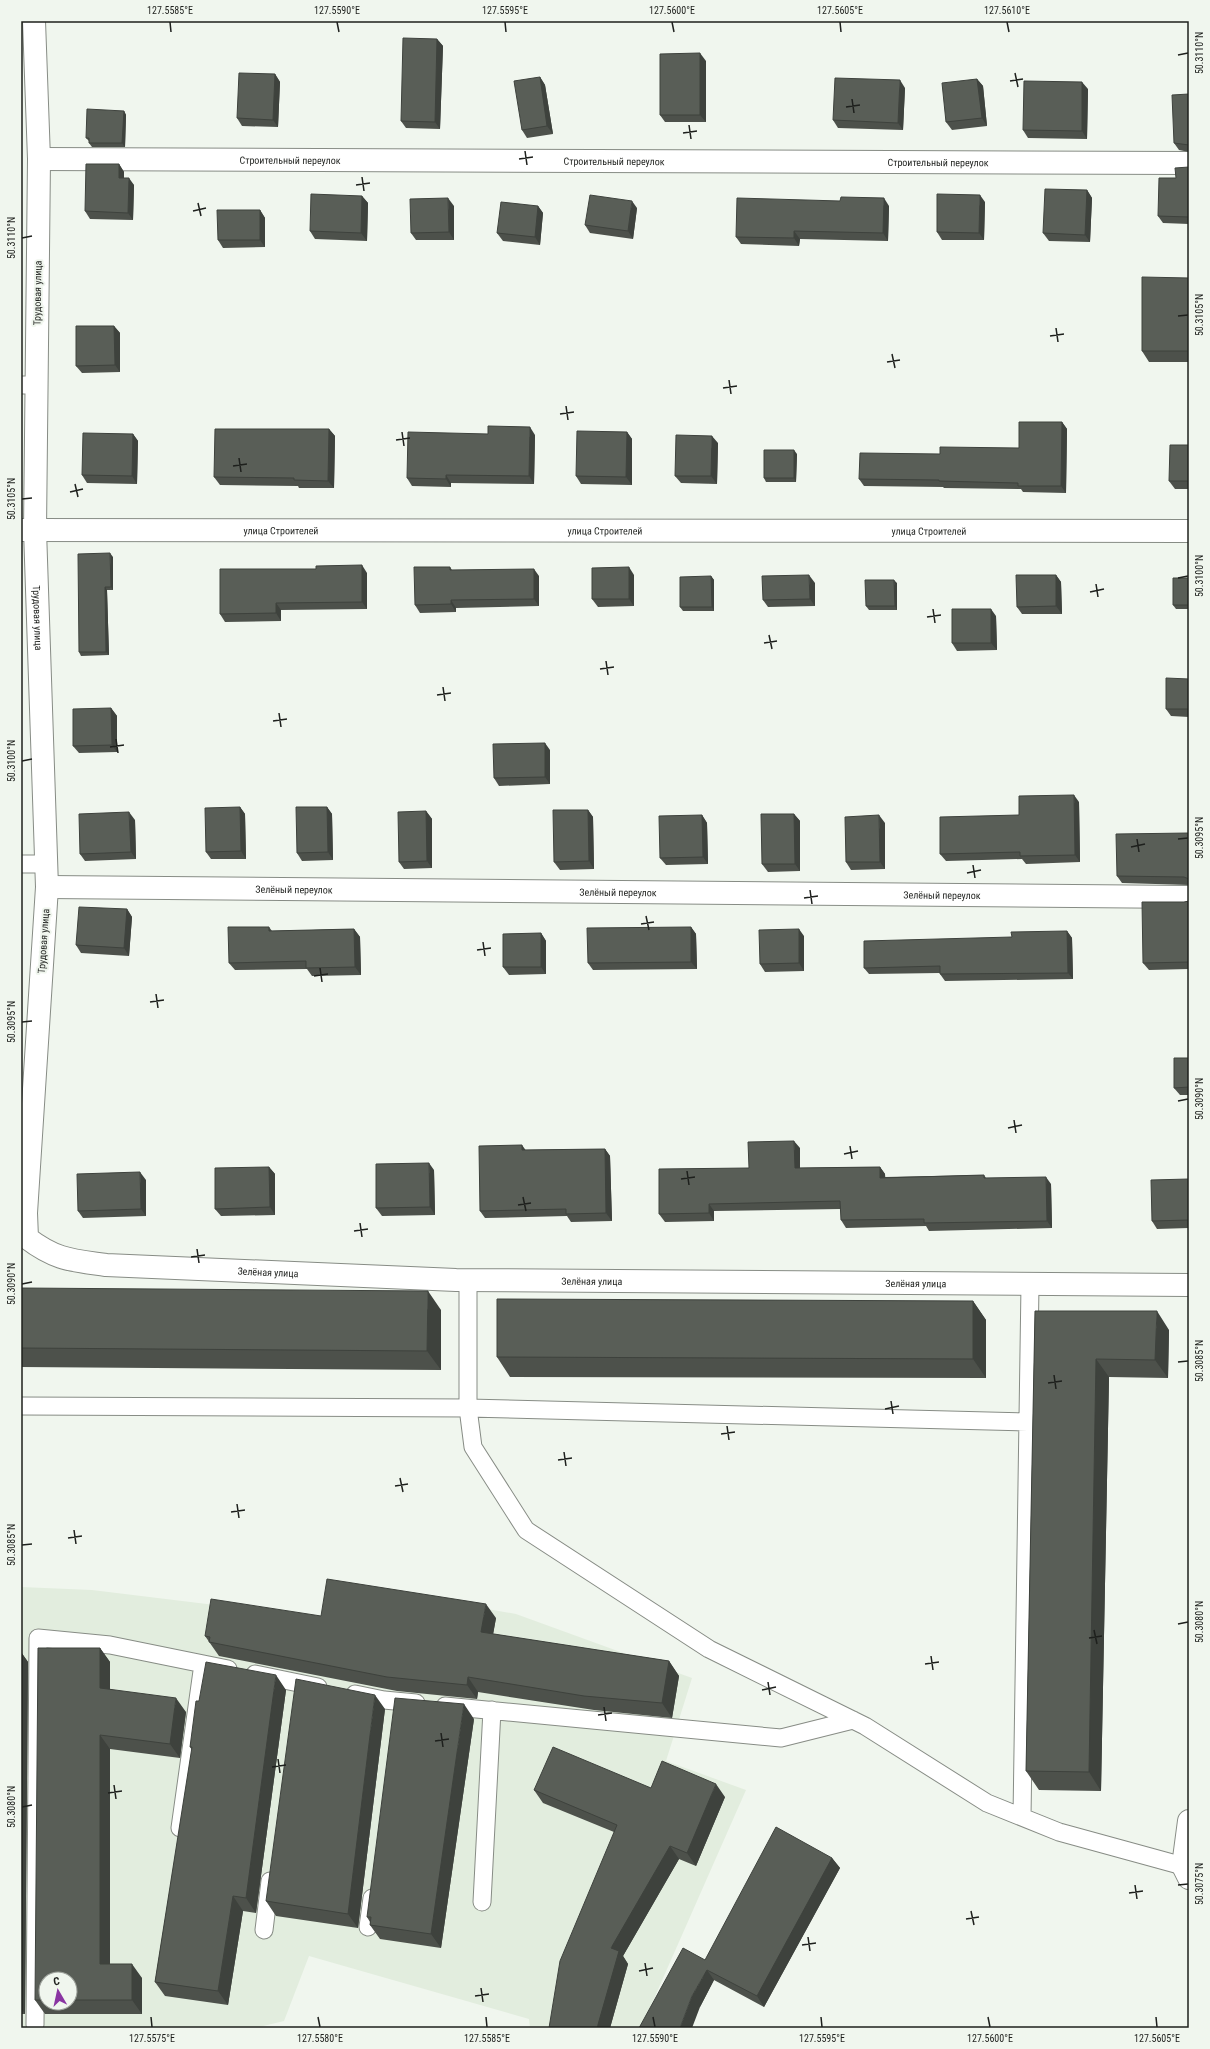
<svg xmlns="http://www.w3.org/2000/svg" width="1210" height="2049" font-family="'Roboto Condensed',sans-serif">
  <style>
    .built { fill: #e2edde; fill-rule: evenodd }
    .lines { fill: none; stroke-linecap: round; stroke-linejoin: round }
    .lane-casing { stroke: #878c85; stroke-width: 19 }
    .street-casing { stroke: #878c85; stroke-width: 24 }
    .lane { stroke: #fff; stroke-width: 17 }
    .street { stroke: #fff; stroke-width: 22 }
    .wall { fill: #4d514b; fill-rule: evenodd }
    .shaded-wall { fill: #3e423d }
    .building { fill: #595e57; stroke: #3e423d }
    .ticks { fill: none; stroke: #1e201d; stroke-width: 1.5 }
    .labels { text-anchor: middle; stroke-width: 4; stroke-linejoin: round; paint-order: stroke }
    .street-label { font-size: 10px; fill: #1e201d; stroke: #f0f6ee }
    .neatline { fill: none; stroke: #1e201d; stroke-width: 1.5 }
    .ticks-label { font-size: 10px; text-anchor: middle; fill: #1e201d }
  </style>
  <rect width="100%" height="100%" fill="#f0f6ee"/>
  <path class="built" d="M328 1581 516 1614 692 1678 666 1761 746 1790 641 2028H530L529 2019 309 1956 284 2021 255 2028H21V1587L92 1590 321 1618ZM46 1979H70V2003H46Z"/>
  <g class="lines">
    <g class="lane-casing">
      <path id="lane" d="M21 385H36
        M21 864H46
        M468 1281V1408L473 1447 526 1530 709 1649 865 1726 987 1803 1059 1832 1183 1866
        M21 1406 468 1408 1028 1422
        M255 1674 318 1687
        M355 1694 384 1700 416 1703
        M445 1706 781 1738 853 1720
        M1022 1817 1030 1285
        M180 1828 203 1664
        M482 1902 492 1710
        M368 1927 372 1898
        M264 1930 270 1881
        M35 2025 38 1638 110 1645 228 1669"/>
    </g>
    <g class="street-casing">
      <g id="street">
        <path id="s1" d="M34 21 39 159 35 530 47 887 26 1213 27 1238C56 1260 71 1260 106 1265L456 1280 1189 1285"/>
        <path id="s2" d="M39 159 1189 163"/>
        <path id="s3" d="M21 530 1189 531"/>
        <path id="s4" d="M47 887 1189 897"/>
        <path d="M1189 1821 1183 1866 1189 1878"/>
      </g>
    </g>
    <use href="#lane" class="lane"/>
    <use href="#street" class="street"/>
  </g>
  <path class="wall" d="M437 39 443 46 440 129 406 128 401 121Z
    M706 61V122H665L660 115Z
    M275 74 280 82 278 127 242 126 237 118Z
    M540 77 545 85 553 134 527 138 522 130Z
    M977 79 983 86 987 126 952 130 946 122Z
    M905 88 903 130 838 128 833 120Z
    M1088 89 1087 139 1028 138 1023 130Z
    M1189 94V152L1179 150 1174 143Z
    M124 111 126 115 125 147H92L89 143V141L86 138Z
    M119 164 124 172V178L134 185 133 220 90 219 85 211Z
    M1189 167V224L1163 223 1158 216 1176 178Z
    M1087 190 1092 198 1090 242 1049 241 1043 233Z
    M362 196 368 203 367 241 315 239 310 231Z
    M840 201 889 206 888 241 800 239 799 246 741 244 736 237Z
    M985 202 984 240H942L937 232Z
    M454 206V240H416L411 233Z
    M538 206 543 213 540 245 503 241 497 233Z
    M637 208 633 239 590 233 585 225Z
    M260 210 265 218V247L223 248 218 240Z
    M1189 278V362H1149L1142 351Z
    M114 326 120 333V372L82 373 76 366Z
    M1062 422 1067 429 1066 493 1023 492 1021 489 944 488 943 487 864 486 859 479 940 454 1019 448Z
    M329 429 335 436 334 488H299L298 486 220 485 214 477Z
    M627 432 632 439V485L581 484 576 476Z
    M133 434 138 441 137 484 87 483 82 475Z
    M535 435 534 484 451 483V487L412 486 407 478Z
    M718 443 717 484 681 483 675 476Z
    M1189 445V489H1175L1169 481Z
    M797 454 796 482H766L764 478Z
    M113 557V590H107L109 655 81 656 79 652Z
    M450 567 452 570 539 576V606L456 608V612L420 613 415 605Z
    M367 573V609L281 610V621L225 622 220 614Z
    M634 575V606L598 607 592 599Z
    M1056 575 1061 582 1062 614H1022L1017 607Z
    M711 576 714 580V611H683L680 607Z
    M1189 578V609H1176L1173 605Z
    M815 583V606L768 607 763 600Z
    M897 583V610H869L866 606Z
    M996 616 997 650 957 651 952 643Z
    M1189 679V717L1171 716 1166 709Z
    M111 708 117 716V752L79 753 73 746Z
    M550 750V784L499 786 494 778Z
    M1079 802 1080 862 1026 864 1022 859 946 861 940 854 1019 815Z
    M240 807 245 814 246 859H211L206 852Z
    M327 807 332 814 333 860 302 861 297 853Z
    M588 810 593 817 594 869 560 870 554 862Z
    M426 811 432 819V868L404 869 399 862Z
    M794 814 800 821V871L768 872 762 864Z
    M702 815 707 823 708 864 666 865 660 858Z
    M135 820 136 859 85 861 80 854Z
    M885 823V869L851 870 846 862Z
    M1189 833V885L1122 883 1117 876Z
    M1189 901V969L1149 970 1143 963 1184 902Z
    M127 909 132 917 129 956 81 953 76 945Z
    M269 927 272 931 354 929 360 937 361 975 312 976 307 969 235 970 229 963Z
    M691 927 696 934 697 969 593 970 588 963Z
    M1067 931 1072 938 1073 979 945 981 940 974V973L869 974 864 968 1012 937Z
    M541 933 546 941V974L509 975 503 967Z
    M804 936V971L765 972 760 964Z
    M1189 1058V1095H1180L1174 1088Z
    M800 1148V1168L880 1167 885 1174V1177L984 1175 986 1178 1051 1184 1052 1228 929 1231 926 1226 846 1228 841 1220V1209L714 1211V1221L665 1222 659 1214 749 1168Z
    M605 1149 610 1156 612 1221 571 1222 567 1216 485 1218 480 1211 525 1150Z
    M269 1167 275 1174V1215L221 1216 215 1209Z
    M434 1170 435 1215 382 1216 376 1208Z
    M1189 1179V1228L1157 1229 1152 1221Z
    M146 1180V1216L83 1218 78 1211Z
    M21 1288 441 1310V1370L21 1367Z
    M973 1301 986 1320V1378L510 1377 497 1357Z
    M1035 1311 1169 1330 1168 1378 1109 1377 1101 1791 1039 1790 1026 1771Z
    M321 1616 496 1618 493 1634 669 1661 679 1676 672 1718 594 1710 478 1692 477 1699 397 1691 219 1656 205 1636Z
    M100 1648 110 1662V1689L186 1712 180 1758 110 1749V1964L142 1978V2014H45L35 2000ZM46 1979H70V2003H46Z
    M21 1652 28 1662 25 2014H21Z
    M286 1690 256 1913 243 1911 228 2005 165 1996 155 1982 192 1750 190 1747 199 1701Z
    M385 1709 358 1928 276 1916 266 1901Z
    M474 1719 441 1948 380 1939 370 1925V1922L367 1917Z
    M651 1788 725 1797 696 1866 679 1859 623 1956 628 1964 610 2028 614 1832 543 1803 534 1790Z
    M832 1858 840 1868 764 2007 714 1980 700 2007 705 1960Z"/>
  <path class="shaded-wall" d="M437 39 443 46 440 129 435 122Z
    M700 53 706 61V122L700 115Z
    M275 74 280 82 278 127 273 120Z
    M540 77 545 85 553 134 547 126Z
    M977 79 983 86 987 126 982 118Z
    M900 80 905 88 903 130 898 123Z
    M1082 82 1088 89 1087 139 1082 131Z
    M124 111 126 115 125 147 122 143Z
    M119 164 124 172V185L119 178Z
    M129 178 134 185 133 220 128 213Z
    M1087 190 1092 198 1090 242 1085 235Z
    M980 195 985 202 984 240 979 233Z
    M362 196 368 203 367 241 361 233Z
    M448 198 454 206V240L449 232Z
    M884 198 889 206 888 241 883 233Z
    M632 201 637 208 633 239 628 231Z
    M538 206 543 213 540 245 535 237Z
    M260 210 265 218V247L260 240Z
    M794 231 800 239 799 246 794 238Z
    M114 326 120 333V372L115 365Z
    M1062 422 1067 429 1066 493 1061 486Z
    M530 427 535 435 534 484 529 476Z
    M329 429 335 436 334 488 328 481Z
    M627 432 632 439V485L626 477Z
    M133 434 138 441 137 484 132 476Z
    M712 436 718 443 717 484 711 476Z
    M794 450 797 454 796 482 794 478Z
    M446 475 451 483V487L446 479Z
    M110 553 113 557V590L111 587Z
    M362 565 367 573V609L362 602Z
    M629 567 634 575V606L629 599Z
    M534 569 539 576V606L534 599Z
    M809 575 815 583V606L810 599Z
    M1056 575 1061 582 1062 614 1056 606Z
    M711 576 714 580V611L712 607Z
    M894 580 897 583V610L895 606Z
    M105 587 107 590 109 655 106 652Z
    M451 600 456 608V612L451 604Z
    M276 603 281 610V621L276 613Z
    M991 609 996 616 997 650 991 643Z
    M111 708 117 716V752L112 745Z
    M545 743 550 750V784L545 777Z
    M1074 795 1079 802 1080 862 1075 855Z
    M240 807 245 814 246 859 241 851Z
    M327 807 332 814 333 860 328 852Z
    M588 810 593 817 594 869 589 861Z
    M426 811 432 819V868L427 861Z
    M129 812 135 820 136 859 131 852Z
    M794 814 800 821V871L795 864Z
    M702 815 707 823 708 864 703 857Z
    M879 815 885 823V869L880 862Z
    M127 909 132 917 129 956 124 948Z
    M691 927 696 934 697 969 691 962Z
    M354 929 360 937 361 975 355 967Z
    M799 929 804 936V971L799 963Z
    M1067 931 1072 938 1073 979 1068 973Z
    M541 933 546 941V974L541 967Z
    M794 1141 800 1148V1176L795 1168Z
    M522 1145 527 1152 522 1150Z
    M605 1149 610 1156 612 1221 606 1213Z
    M429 1163 434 1170 435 1215 430 1207Z
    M269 1167 275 1174V1215L270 1207Z
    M880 1167 885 1174 886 1185 880 1178Z
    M140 1172 146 1180V1216L141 1209Z
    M1046 1177 1051 1184 1052 1228 1047 1221Z
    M709 1204 714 1211V1221L709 1213Z
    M428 1291 441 1310V1370L427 1351Z
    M973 1301 986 1320V1378L973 1359Z
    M1157 1311 1169 1330 1168 1378 1155 1360Z
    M1096 1359 1109 1377 1101 1791 1089 1772Z
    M486 1604 496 1618 491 1646 481 1632Z
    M100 1648 110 1662V1702L100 1688Z
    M21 1652 28 1662 25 2014 21 2008Z
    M669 1661 679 1676 672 1718 662 1703Z
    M276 1675 286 1690 256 1913 246 1898Z
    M468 1677 478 1692 477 1699 467 1685Z
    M375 1695 385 1709 358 1928 348 1914Z
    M176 1698 186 1712 180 1758 170 1744Z
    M464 1704 474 1719 441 1948 431 1934Z
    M100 1735 110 1749V1978L100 1964Z
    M716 1784 725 1797 696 1866 687 1853Z
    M670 1846 679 1859 623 1956 628 1964 610 2028H597L611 1948Z
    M832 1858 840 1868 764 2007 757 1996Z
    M233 1896 243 1911 228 2005 218 1991Z
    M132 1964 142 1978V2014L132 2000Z
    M707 1970 714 1980 700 2007 692 2028H680L692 1996Z"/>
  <path class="building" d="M403 38 437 39 435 122 401 121Z
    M700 53V115H660V54Z
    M239 73 275 74 273 120 237 118Z
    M540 77 547 126 522 130 514 81Z
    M835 78 900 80 898 123 833 120Z
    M977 79 982 118 946 122 942 83Z
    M1024 81 1082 82V131L1023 130Z
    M1189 94V145L1174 143 1172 95Z
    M87 109 124 111 122 143H89V138H86Z
    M86 164H119V178H129L128 213 85 211Z
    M1189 167V217L1158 216 1159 178H1176L1175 168Z
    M1045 189 1087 190 1085 235 1043 233Z
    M311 194 362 196 361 233 310 231Z
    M937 194 980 195 979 233 937 232Z
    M590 195 632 201 628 231 585 225Z
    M841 197 884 198 883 233 794 231V238L736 237 737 198 840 201Z
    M448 198 449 232 411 233 410 199Z
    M501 202 538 206 535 237 497 233Z
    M217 210H260V240H218Z
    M1142 277 1189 278V351H1142Z
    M76 326H114L115 365 76 366Z
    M1019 422H1062L1061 486H1018V483L939 481V480L859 479 860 453 940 454V447L1019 448Z
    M488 426 530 427 529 476 446 475V479L407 478 408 432 488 434Z
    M215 429H329L328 481 294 480V478L214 477Z
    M577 431 627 432 626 477 576 476Z
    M83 433 133 434 132 476 82 475Z
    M676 435 712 436 711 476H675Z
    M1170 445H1189V481H1169Z
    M764 450H794V478H764Z
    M110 553 111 587H105L106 652H79L78 554Z
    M362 565V602L276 603V613L220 614V569H316V566Z
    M414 567H450V570L534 569V599L451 600V604L415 605Z
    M629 567V599H592V568Z
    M809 575 810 599 763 600 762 576Z
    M1016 575H1056V606L1017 607Z
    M711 576 712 607H680V577Z
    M1173 578H1189V605H1173Z
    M865 580H894L895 606H866Z
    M952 609H991V643H952Z
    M1166 678 1189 679V709H1166Z
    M111 708 112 745 73 746V709Z
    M545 743V777L494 778 493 744Z
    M1074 795 1075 855 1020 856V852L940 854V817L1019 815V796Z
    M240 807 241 851 206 852 205 808Z
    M296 807H327L328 852 297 853Z
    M553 810H588L589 861 554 862Z
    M426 811 427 861 399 862 398 812Z
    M129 812 131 852 80 854 79 814Z
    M761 814H794L795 864H762Z
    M702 815 703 857 660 858 659 816Z
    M879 815 880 862H846L845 817Z
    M1189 833V879L1184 877 1117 876 1116 834Z
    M1189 901V962L1143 963 1142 902H1184Z
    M79 907 127 909 124 948 76 945Z
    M228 927H269V931L354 929 355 967 306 968V961L229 963Z
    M691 927V962L588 963 587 928Z
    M799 929V963L760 964 759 930Z
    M1067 931 1068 973 940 974V966L864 968V941L1012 937 1011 932Z
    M541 933V967H503V934Z
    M1174 1058H1189V1087L1174 1088Z
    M794 1141 795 1168 880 1167V1178L984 1175V1178L1046 1177 1047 1221 924 1223V1219L841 1220 840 1201 709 1204V1213L659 1214V1169L749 1168 748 1142Z
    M522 1145V1150L605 1149 606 1213 566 1214V1209L480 1211 479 1146Z
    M429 1163 430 1207 376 1208V1164Z
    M269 1167 270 1207 215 1209V1168Z
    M140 1172 141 1209 78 1211 77 1174Z
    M1189 1179V1220L1152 1221 1151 1180Z
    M21 1288 428 1291 427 1351 21 1348Z
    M497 1299 973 1301V1359L497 1357Z
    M1035 1311H1157L1155 1360 1096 1359 1089 1772 1026 1771Z
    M327 1579 486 1604 481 1632 669 1661 662 1703 584 1696 468 1677 467 1685 387 1677 209 1642 210 1637 205 1636 211 1599 321 1616Z
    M38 1648H100V1688L176 1698 170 1744 100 1735V1964H132V2000H70V1979H46V2000H35Z
    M206 1662 276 1675 246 1898 233 1896 218 1991 155 1982 192 1747H190L196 1701H199Z
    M296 1679 375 1695 348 1914 266 1901Z
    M395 1698 464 1704 431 1934 370 1925 371 1917H367Z
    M553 1747 651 1788 662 1761 716 1784 687 1853 670 1846 611 1948 619 1951 597 2028H549L560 1961 617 1825 534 1790Z
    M776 1827 832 1858 757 1996 707 1970 692 1996 680 2028H639L683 1948 705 1960Z"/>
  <path class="ticks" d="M170 22 171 32M337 22 339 32M505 22 506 32M672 22 674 32M840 22 841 32M1007 22 1009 32M1178 55 1188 53M1015 73 1018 87M1010 81 1023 79M852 99 854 113M846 107 860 105M689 125 691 139M683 133 697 131M525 151 527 165M519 159 533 157M362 177 364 191M356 185 370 183M198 203 201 216M193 211 206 208M22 238 32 236M1178 316 1188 315M1056 328 1058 342M1050 336 1064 334M892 354 895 368M887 362 900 360M729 380 731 394M723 388 737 386M566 406 568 420M560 414 574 412M402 432 404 446M396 440 410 438M239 458 241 472M233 466 247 464M75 484 78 497M70 492 83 489M22 499 32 498M1178 578 1188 576M1096 584 1098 597M1090 592 1104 589M933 609 935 623M927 617 941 615M769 635 772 649M764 643 777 641M606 661 608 675M600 669 614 667M443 687 445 701M437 695 451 693M279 713 281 727M273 721 287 719M116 739 118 753M110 747 124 745M22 761 32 759M1137 839 1139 852M1178 839 1188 838M1131 847 1145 844M973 865 975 878M967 873 981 870M810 890 812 904M804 898 818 896M646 916 649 930M641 924 654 922M483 942 485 956M477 950 491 948M320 968 322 982M314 976 328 974M156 994 158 1008M150 1002 164 1000M22 1022 32 1021M1178 1101 1188 1099M1014 1120 1016 1133M1008 1128 1022 1125M850 1146 852 1159M844 1154 858 1151M687 1171 689 1185M681 1179 695 1177M523 1197 526 1211M518 1205 531 1203M360 1223 362 1237M354 1231 368 1229M197 1249 199 1263M191 1257 205 1255M22 1284 32 1282M1178 1362 1188 1361M1054 1375 1056 1389M1048 1383 1062 1381M891 1401 893 1414M885 1409 899 1406M727 1426 729 1440M721 1434 735 1432M564 1452 566 1466M558 1460 572 1458M400 1478 403 1492M395 1486 408 1484M237 1504 239 1518M231 1512 245 1510M74 1530 76 1544M68 1538 82 1536M22 1545 32 1544M1178 1624 1188 1622M1094 1630 1097 1644M1089 1638 1102 1636M931 1656 933 1670M925 1664 939 1662M768 1682 770 1695M762 1690 776 1687M604 1707 606 1721M598 1715 612 1713M441 1733 443 1747M435 1741 449 1739M278 1759 280 1773M272 1767 286 1765M114 1785 116 1799M108 1793 122 1791M22 1807 32 1805M1135 1885 1137 1899M1178 1885 1188 1884M1129 1893 1143 1891M971 1911 974 1925M966 1919 979 1917M808 1937 810 1951M802 1945 816 1943M645 1963 647 1976M639 1971 653 1968M481 1988 483 2002M475 1996 489 1994M151 2017 152 2027M318 2017 320 2027M486 2017 487 2027M653 2017 655 2027M821 2017 822 2027M988 2017 990 2027M1156 2017 1157 2027"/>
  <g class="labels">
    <g class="street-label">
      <text dy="4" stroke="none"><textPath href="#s2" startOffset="251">Строительный переулок</textPath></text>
      <text dy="4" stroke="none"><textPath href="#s2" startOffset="575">Строительный переулок</textPath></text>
      <text dy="4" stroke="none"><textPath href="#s2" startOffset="899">Строительный переулок</textPath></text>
      <text transform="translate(37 293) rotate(-89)" y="4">Трудовая улица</text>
      <text dy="4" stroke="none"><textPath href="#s3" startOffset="260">улица Строителей</textPath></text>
      <text dy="4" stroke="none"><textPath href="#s3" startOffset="584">улица Строителей</textPath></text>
      <text dy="4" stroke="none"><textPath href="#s3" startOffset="908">улица Строителей</textPath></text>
      <text dy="4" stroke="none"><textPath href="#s1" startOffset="597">Трудовая улица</textPath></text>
      <text dy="4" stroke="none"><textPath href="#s4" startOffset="247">Зелёный переулок</textPath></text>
      <text dy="4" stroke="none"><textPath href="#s4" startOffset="571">Зелёный переулок</textPath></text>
      <text dy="4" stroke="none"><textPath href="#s4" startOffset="895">Зелёный переулок</textPath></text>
      <text transform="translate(43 941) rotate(-86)" y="4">Трудовая улица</text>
      <text dy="4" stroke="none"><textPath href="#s1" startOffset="1465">Зелёная улица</textPath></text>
      <text dy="4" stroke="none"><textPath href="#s1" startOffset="1789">Зелёная улица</textPath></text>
      <text dy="4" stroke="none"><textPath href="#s1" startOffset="2113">Зелёная улица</textPath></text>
    </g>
  </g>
  <rect width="1210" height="2049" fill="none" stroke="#f0f6ee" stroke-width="44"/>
  <g transform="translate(58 1991) rotate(351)"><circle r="19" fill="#f0f6ee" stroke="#9ca09a"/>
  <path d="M0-3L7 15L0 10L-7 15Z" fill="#8a35a2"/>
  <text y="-6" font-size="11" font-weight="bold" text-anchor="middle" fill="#1e201d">С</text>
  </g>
  <rect x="22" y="22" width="1166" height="2005" class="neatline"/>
  <g class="ticks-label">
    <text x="170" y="14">127.5585°E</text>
    <text x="337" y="14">127.5590°E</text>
    <text x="505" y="14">127.5595°E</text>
    <text x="672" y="14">127.5600°E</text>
    <text x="840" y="14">127.5605°E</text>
    <text x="1007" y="14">127.5610°E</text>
    <text transform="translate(1199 53) rotate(-90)" y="4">50.3110°N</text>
    <text transform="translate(11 238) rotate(-90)" y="4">50.3110°N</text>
    <text transform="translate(1199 315) rotate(-90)" y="4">50.3105°N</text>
    <text transform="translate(11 499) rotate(-90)" y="4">50.3105°N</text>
    <text transform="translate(1199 576) rotate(-90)" y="4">50.3100°N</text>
    <text transform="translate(11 761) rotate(-90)" y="4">50.3100°N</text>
    <text transform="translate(1199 838) rotate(-90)" y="4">50.3095°N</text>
    <text transform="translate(11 1022) rotate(-90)" y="4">50.3095°N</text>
    <text transform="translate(1199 1099) rotate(-90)" y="4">50.3090°N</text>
    <text transform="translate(11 1284) rotate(-90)" y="4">50.3090°N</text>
    <text transform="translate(1199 1361) rotate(-90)" y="4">50.3085°N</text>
    <text transform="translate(11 1545) rotate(-90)" y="4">50.3085°N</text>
    <text transform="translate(1199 1622) rotate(-90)" y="4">50.3080°N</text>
    <text transform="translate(11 1807) rotate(-90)" y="4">50.3080°N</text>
    <text transform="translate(1199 1884) rotate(-90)" y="4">50.3075°N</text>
    <text x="152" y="2042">127.5575°E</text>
    <text x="320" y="2042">127.5580°E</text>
    <text x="487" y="2042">127.5585°E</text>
    <text x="655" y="2042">127.5590°E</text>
    <text x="822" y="2042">127.5595°E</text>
    <text x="990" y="2042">127.5600°E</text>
    <text x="1157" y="2042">127.5605°E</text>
  </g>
</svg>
